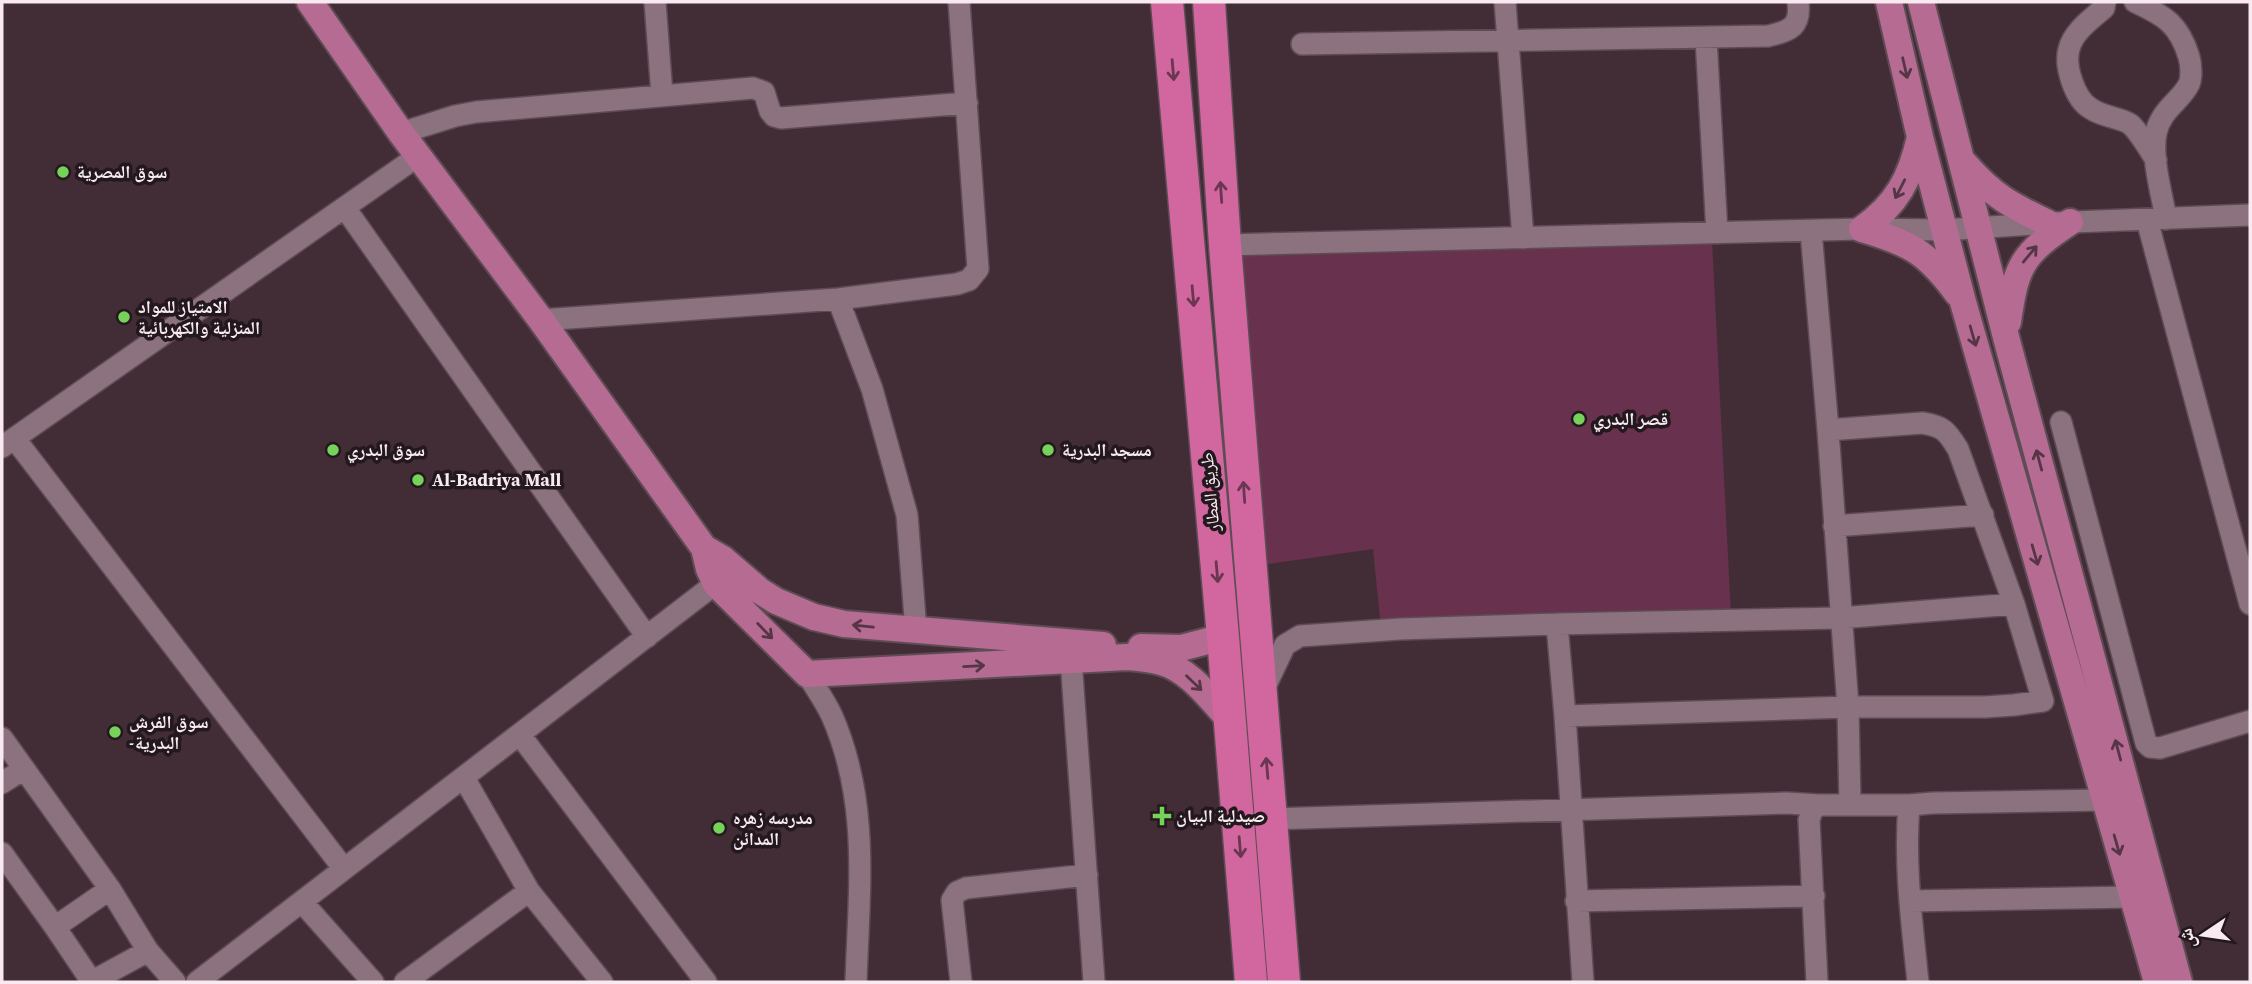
<svg xmlns="http://www.w3.org/2000/svg" width="2252" height="984" font-family="'Source Serif 4','Noto Naskh Arabic',serif">
  <style>
    .green { fill: #68314e }
    .lines { fill: none; stroke-linecap: round; stroke-linejoin: round }
    .minor-casing { stroke: #5e4c55; stroke-width: 24 }
    .major-casing { stroke: #5e4c55; stroke-width: 30 }
    .highway-casing { stroke: #5e4c55; stroke-width: 35 }
    .minor { stroke: #8b727e; stroke-width: 21 }
    .major { stroke: #b66b92; stroke-width: 26 }
    .highway { stroke: #d2669f; stroke-width: 32 }
    .oneway { stroke: #563546 }
    .oneway2 { stroke: #693751 }
    .poi-dot { fill: #76d25a; stroke: #23181d; stroke-width: 2.5 }
    .labels { text-anchor: middle; stroke-width: 7; stroke-linejoin: round; paint-order: stroke }
    .poi-label { font-size: 18px; font-weight: bold; fill: #f8eaf0; stroke: #23181d; text-anchor: start }
    .street-label { font-size: 18px; fill: #f8eaf0; stroke: #23181d }
  </style>
  <rect width="100%" height="100%" fill="#422d37"/>
  <path class="green" d="M1712 240 1731 616 1381 629 1373 549 1254 566 1230 248Z"/>
  <g class="lines">
    <g class="minor-casing">
      <path id="minor" d="M655 2 662 95
        M1505 2 1523 238
        M2105 2 2104 8C2091 19 2073 32 2069 49 2064 66 2075 99 2090 108 2102 117 2122 118 2130 124 2137 129 2151 152 2156 160
        M2135 2C2165 16 2179 24 2189 57 2191 64 2192 77 2189 84 2181 101 2161 109 2156 133 2151 158 2162 194 2166 219
        M1706 38 1717 233
        M1302 44 1768 36C1791 31 1801 26 1798 2
        M401 133 455 116 476 112 753 88 764 92 770 111 774 116 781 118 967 103
        M345 208 647 637
        M2147 220 2250 604
        M1811 231 1828 430 1848 707 1850 805H1818L1812 811 1809 820 1817 982
        M1225 245 1862 229 1944 230 2048 223 2250 215
        M838 299 872 389 907 515 916 631
        M541 320 838 299 957 284 969 280 978 269 959 2
        M2061 422 2146 743 2150 747 2160 748 2250 721
        M15 439 344 869
        M2 447 418 156
        M1834 526 1983 515
        M1557 624 1565 716 1583 982
        M1070 645 1094 982
        M807 674C815 687 825 701 832 716 870 803 859 889 856 982
        M1264 689 1285 645 1300 636 1400 629 1557 624 1840 618 2014 604
        M1565 716 1848 707H1985L2014 705 2043 701 2014 604 1958 449C1947 431 1943 426 1922 423L1828 430
        M520 735 706 982
        M2 738 110 889 148 951 175 982
        M464 778 529 891 602 982
        M2 783 24 769
        M1850 805H1909C1904 864 1912 924 1918 982
        M1909 805 1933 803 2104 800
        M1271 819 1787 803 1818 805
        M2 853 55 927 92 982
        M1576 901 1814 896
        M1910 901 2132 897
        M302 902 373 982
        M55 927 110 889
        M91 982 148 951
        M197 982 728 574
        M405 982 529 891
        M961 982 952 900 957 892 966 888 1087 875"/>
    </g>
    <g class="major-casing">
      <path id="major" d="M310 2 401 133 541 320 704 548 709 569 716 584 807 674 1127 657C1138 658 1150 659 1161 662 1190 670 1210 699 1230 720
        M1889 2 1920 137 1963 302 2157 982
        M1921 2 2007 341 2179 982
        M1965 164C1993 196 2010 205 2048 223
        M1862 229C1910 243 1927 252 1957 293
        M1862 229C1897 205 1911 177 1920 137
        M2008 322C2016 265 2022 254 2070 222
        M704 548 723 559 760 591 776 601 814 617 844 624 1103 645
        M1141 647 1181 648 1223 637"/>
    </g>
    <g class="highway-casing">
      <path id="highway" d="M1167 2 1223 637 1251 982
        M1209 2 1225 245 1284 982"/>
    </g>
    <use href="#minor" class="minor"/>
    <use href="#major" class="major"/>
    <use href="#highway" class="highway"/>
  </g>
  <defs><path id="oneway-shaft" d="M-6 0H5M1.5-3L5.5 0L1.5 3" fill="none" stroke-width="1.6" stroke-linecap="round" stroke-linejoin="round" transform="scale(1.75)"/></defs>
  <g class="oneway">
    <use href="#oneway-shaft" transform="translate(1905 68) rotate(77)"/>
    <use href="#oneway-shaft" transform="translate(1900 189) rotate(117)"/>
    <use href="#oneway-shaft" transform="translate(2030 254) rotate(-50)"/>
    <use href="#oneway-shaft" transform="translate(1973 336) rotate(74)"/>
    <use href="#oneway-shaft" transform="translate(2039 460) rotate(-105)"/>
    <use href="#oneway-shaft" transform="translate(2035 555) rotate(74)"/>
    <use href="#oneway-shaft" transform="translate(863 626) rotate(-174)"/>
    <use href="#oneway-shaft" transform="translate(765 631) rotate(46)"/>
    <use href="#oneway-shaft" transform="translate(974 666) rotate(-3)"/>
    <use href="#oneway-shaft" transform="translate(1194 683) rotate(44)"/>
    <use href="#oneway-shaft" transform="translate(2118 750) rotate(-105)"/>
    <use href="#oneway-shaft" transform="translate(2117 845) rotate(74)"/>
  </g>
  <g class="oneway2">
    <use href="#oneway-shaft" transform="translate(1173 70) rotate(85)"/>
    <use href="#oneway-shaft" transform="translate(1221 192) rotate(-94)"/>
    <use href="#oneway-shaft" transform="translate(1193 296) rotate(85)"/>
    <use href="#oneway-shaft" transform="translate(1244 492) rotate(-94)"/>
    <use href="#oneway-shaft" transform="translate(1217 572) rotate(85)"/>
    <use href="#oneway-shaft" transform="translate(1267 768) rotate(-95)"/>
    <use href="#oneway-shaft" transform="translate(1240 847) rotate(85)"/>
  </g>
  <g class="poi-dot">
    <circle cx="63" cy="172" r="7"/>
    <circle cx="124" cy="317" r="7"/>
    <circle cx="1579" cy="419" r="7"/>
    <circle cx="333" cy="450" r="7"/>
    <circle cx="1048" cy="450" r="7"/>
    <circle cx="418" cy="480" r="7"/>
    <circle cx="115" cy="732" r="7"/>
    <path d="M1158.5 805.5h7v7h7v7h-7v7h-7v-7h-7v-7h7z"/>
    <circle cx="719" cy="828" r="7"/>
  </g>
  <g class="labels">
    <g class="poi-label">
      <text x="77" y="178">سوق المصرية</text>
      <text x="138" y="313">الامتياز للمواد<tspan x="138" dy="21">المنزلية والكهربائية</tspan></text>
      <text x="1593" y="425">قصر البدري</text>
      <text x="347" y="456">سوق البدري</text>
      <text x="1062" y="456">مسجد البدرية</text>
      <text x="432" y="486">Al-Badriya Mall</text>
      <text x="129" y="728">سوق الفرش<tspan x="129" dy="21">-البدرية</tspan></text>
      <text x="1176" y="822">صيدلية البيان</text>
      <text x="733" y="824">مدرسه زهره<tspan x="733" dy="21">المدائن</tspan></text>
    </g>
    <g class="street-label">
      <text transform="translate(1210 492) rotate(-95)" y="6">طريق المطار</text>
    </g>
  </g>
  <rect width="2252" height="984" fill="none" stroke="#f8eaf0" stroke-width="7"/>
  <g transform="translate(2203 935) rotate(257)" stroke="#23181d" stroke-width="5" paint-order="stroke">
  <path d="M0-5L12 26L0 18L-12 26Z" fill="#f8eaf0"/>
  <text y="-10" font-size="19" font-weight="bold" text-anchor="middle" fill="#f8eaf0">ش</text>
  </g>
</svg>
